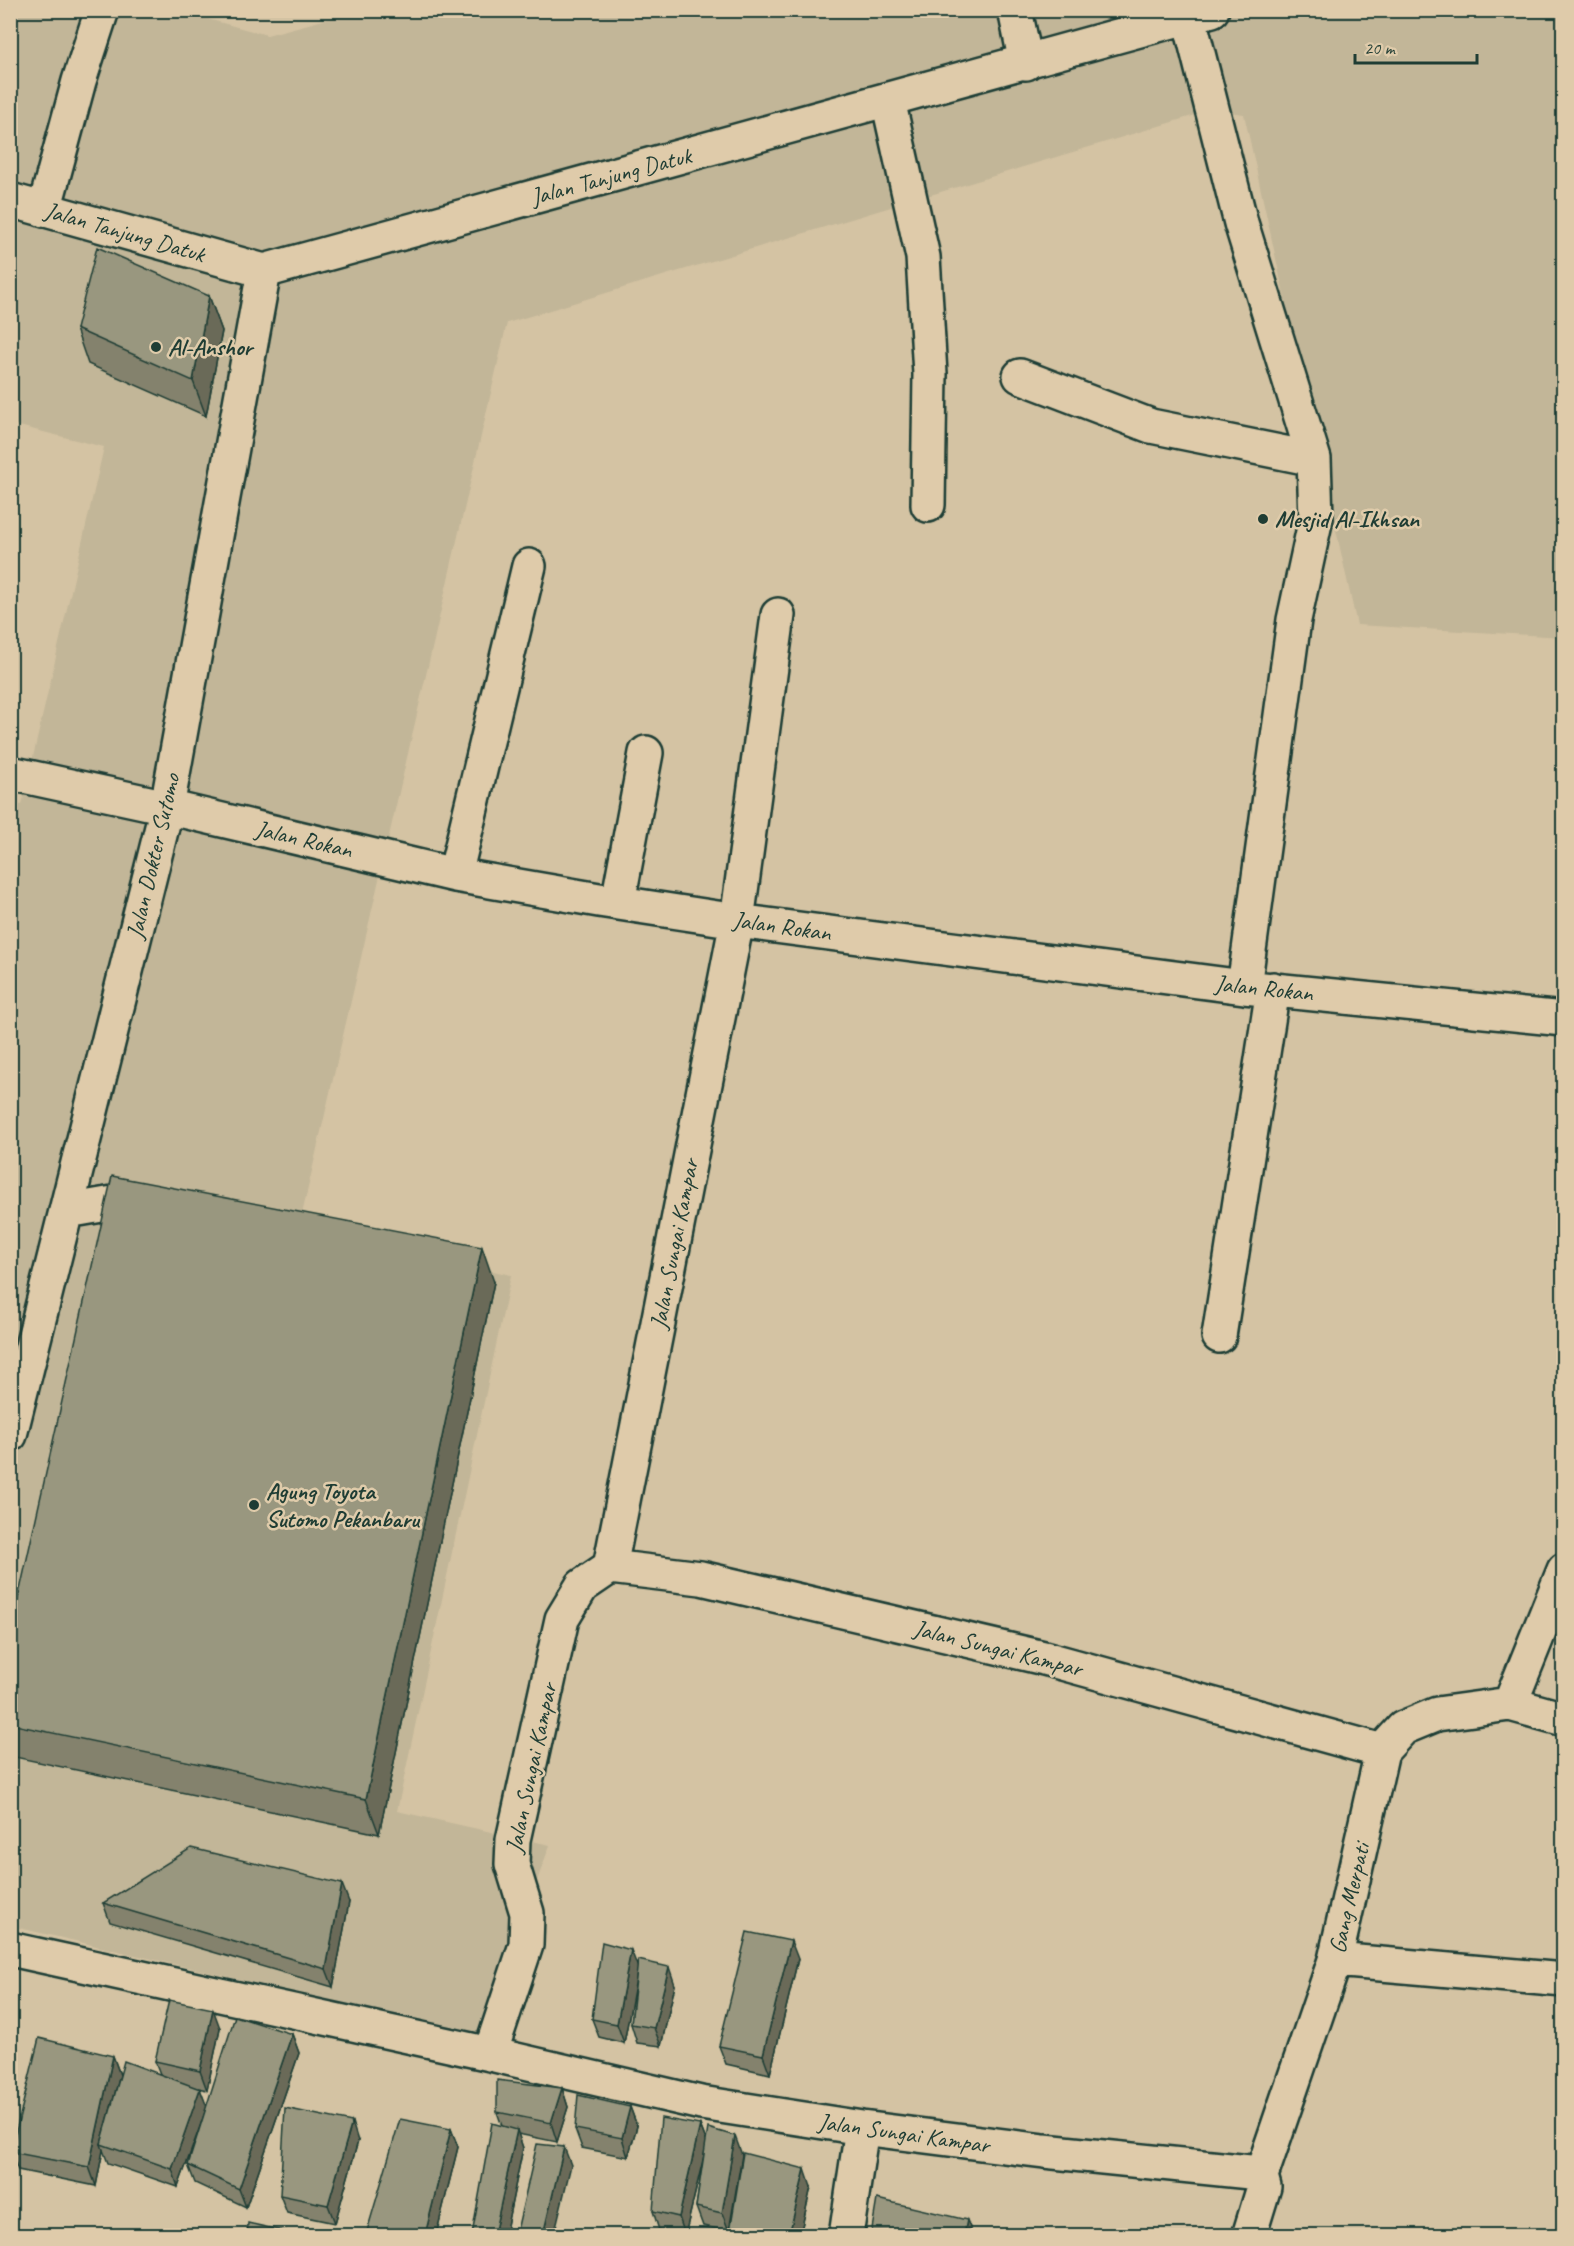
<svg xmlns="http://www.w3.org/2000/svg" width="1574" height="2246" font-family="Caveat,sans-serif">
  <style>
    .built { fill: #c2b698 }
    .lines { fill: none; stroke-linecap: round; stroke-linejoin: round }
    .minor-casing { stroke: #1f3d34; stroke-width: 38 }
    .major-casing { stroke: #1f3d34; stroke-width: 38 }
    .minor { stroke: #dfcbaa; stroke-width: 33 }
    .major { stroke: #dfcbaa; stroke-width: 33 }
    .wall { fill: #84826d; stroke: #1f3d34; stroke-width: 1.5 }
    .shaded-wall { fill: #6b6a59; stroke: #1f3d34; stroke-width: 1.5 }
    .building { fill: #99977f; stroke: #1f3d34; stroke-width: 1.5 }
    .poi-dot { fill: #1f3d34; stroke: #dfcbaa; stroke-width: 2 }
    .labels { text-anchor: middle; stroke-width: 5; stroke-linejoin: round; paint-order: stroke }
    .street-label { font-size: 24px; fill: #1f3d34; stroke: #dfcbaa }
    .poi-label { font-size: 24px; font-weight: bold; fill: #1f3d34; stroke: #dfcbaa; text-anchor: start }
  </style>
  <rect width="100%" height="100%" fill="#d4c3a3"/>
  <filter id="ink" filterUnits="userSpaceOnUse"><feTurbulence type="fractalNoise" baseFrequency=".0167" numOctaves="2"/><feDisplacementMap in="SourceGraphic" scale="12" xChannelSelector="R" yChannelSelector="G"/><feConvolveMatrix kernelMatrix="1 2 1 2 8 2 1 2 1" color-interpolation-filters="sRGB"/></filter>
  <g filter="url(#ink)">
    <path class="built" d="M361 10 1563 11V637L1357 625 1244 114 1212 110 507 323 299 1227 511 1275 397 1811 550 1845 480 2036 11 1926V803L22 805 104 447 11 424V11H178L267 35Z"/>
    <g class="lines">
      <g class="minor-casing">
        <path id="minor" d="M1015 10 1026 63
          M1187 10 1241 223 1314 459 1316 518 1294 620 1244 987
          M888 100 923 257 930 374 928 505
          M44 210 79 81 102 10
          M1020 376 1151 426 1314 459
          M10 773 167 807 455 875 599 900 737 921 1244 987 1564 1019
          M455 875 529 566
          M618 902 646 753
          M67 1211 119 1202 147 1210
          M1219 1336 1273 989
          M610 1567 737 921 778 615
          M1510 1704 1564 1570
          M10 1949 490 2054 701 2103 862 2128 1044 2151 1250 2172 1261 2176 1264 2187 1249 2236
          M1335 1960 1564 1980
          M490 2054 526 1945 527 1913 512 1864 513 1840 562 1619 582 1586 610 1567 701 1578 1044 1658 1382 1751
          M1261 2176 1335 1960 1382 1751 1403 1728 1437 1714 1510 1704 1564 1719
          M846 2236 862 2128"/>
      </g>
      <g class="major-casing">
        <path id="major" d="M10 200 264 271 1212 10
          M10 1435 167 807 264 271"/>
      </g>
      <use href="#minor" class="minor"/>
      <use href="#major" class="major"/>
    </g>
    <path class="wall" d="M209 296 222 331 206 416 88 364 76 329Z
      M494 1282 379 1834 10 1756V1635Z
      M349 1902 333 1987 110 1922 103 1903Z
      M798 1959 770 2074 726 2064 719 2046Z
      M637 1967 675 1985 661 2046 637 2043 631 2024 636 1979 624 2043 599 2037 592 2019Z
      M220 2028 207 2090 198 2088 200 2089 206 2106 292 2034 299 2053 246 2207 195 2183 188 2165 201 2124 178 2187 108 2163 103 2150 96 2186 18 2170 11 2152 113 2056 120 2075 160 2074 155 2061Z
      M562 2088 568 2107 557 2142 518 2134 523 2148 505 2235H472L502 2126 497 2112Z
      M630 2107 637 2126 628 2157 582 2148 575 2129Z
      M700 2125 706 2140 742 2155 729 2231 703 2226 696 2207 703 2160 685 2235 659 2230 653 2211Z
      M451 2129 458 2147 436 2235H369L367 2231Z
      M358 2141 335 2223 287 2213 280 2195Z
      M811 2187 800 2235H732L730 2231Z"/>
    <path class="shaded-wall" d="M209 296 222 331 206 416 193 381Z
      M482 1247 494 1282 379 1834 366 1799Z
      M342 1884 349 1902 333 1987 326 1969Z
      M791 1941 798 1959 770 2074 763 2055Z
      M631 1950 638 1968 624 2043 617 2024Z
      M669 1967 675 1985 661 2046 654 2028Z
      M213 2009 220 2028 207 2090 200 2071Z
      M292 2034 299 2053 246 2207 239 2189Z
      M113 2056 120 2075 101 2144 103 2150 96 2186 89 2167Z
      M562 2088 568 2107 557 2142 551 2123Z
      M200 2089 207 2107 178 2187 172 2169Z
      M630 2107 637 2126 628 2157 622 2138Z
      M352 2122 358 2141 335 2223 328 2205Z
      M700 2125 707 2143 685 2235 679 2217Z
      M451 2129 458 2147 436 2235H425Z
      M517 2130 523 2148 505 2235H494Z
      M735 2136 742 2155 729 2231 722 2213Z
      M564 2147 571 2165 554 2235H543Z
      M805 2169 811 2187 800 2235H789Z
      M967 2220 973 2235H964Z"/>
    <path class="building" d="M97 247 209 296 193 381 76 329Z
      M112 1176 482 1247 366 1799 10 1724V1635Z
      M191 1848 342 1884 326 1969 103 1903Z
      M747 1932 791 1941 763 2055 719 2046Z
      M602 1942 631 1950 617 2024 592 2019Z
      M638 1960 669 1967 654 2028 631 2024Z
      M169 2000 213 2009 200 2071 155 2061Z
      M235 2016 292 2034 239 2189 188 2165Z
      M39 2038 113 2056 89 2167 11 2152Z
      M124 2061 200 2089 172 2169 101 2144Z
      M497 2080 562 2088 551 2123 497 2112Z
      M578 2095 630 2107 622 2138 575 2129Z
      M285 2108 352 2122 328 2205 280 2195Z
      M661 2118 700 2125 679 2217 653 2211Z
      M400 2119 451 2129 425 2235H397L367 2231Z
      M492 2123 517 2130 494 2235H472Z
      M708 2128 735 2136 722 2213 696 2207Z
      M537 2144 564 2147 543 2235H516Z
      M743 2153 805 2169 789 2235H752L730 2231Z
      M877 2199 967 2220 964 2235H871Z
      M248 2223 301 2235H247Z"/>
  </g>
  <g class="poi-dot">
    <circle cx="156" cy="347" r="6"/>
    <circle cx="1263" cy="519" r="6"/>
    <circle cx="254" cy="1505" r="6"/>
  </g>
  <g class="labels">
    <g class="street-label">
      <text transform="translate(611 176) rotate(-15)" y="8">Jalan Tanjung Datuk</text>
      <text transform="translate(125 232) rotate(16)" y="8">Jalan Tanjung Datuk</text>
      <text transform="translate(304 839) rotate(13)" y="8">Jalan Rokan</text>
      <text transform="translate(153 856) rotate(-77)" y="8">Jalan Dokter Sutomo</text>
      <text transform="translate(782 926) rotate(8)" y="8">Jalan Rokan</text>
      <text transform="translate(1264 988) rotate(6)" y="8">Jalan Rokan</text>
      <text transform="translate(674 1244) rotate(-79)" y="8">Jalan Sungai Kampar</text>
      <text transform="translate(998 1648) rotate(14)" y="8">Jalan Sungai Kampar</text>
      <text transform="translate(531 1768) rotate(-78)" y="8">Jalan Sungai Kampar</text>
      <text transform="translate(1349 1898) rotate(-77)" y="8">Gang Merpati</text>
      <text transform="translate(904 2133) rotate(8)" y="8">Jalan Sungai Kampar</text>
    </g>
    <g class="poi-label">
      <text x="168" y="355">Al-Anshor</text>
      <text x="1275" y="527">Mesjid Al-Ikhsan</text>
      <text x="266" y="1499">Agung Toyota<tspan x="266" dy="28">Sutomo Pekanbaru</tspan></text>
    </g>
  </g>
  <rect width="1574" height="2246" fill="none" stroke="#dfcbaa" stroke-width="36"/>
  <rect x="18" y="18" width="1538" height="2210" fill="none" stroke="#1f3d34" stroke-width="2" filter="url(#ink)"/>
  <path d="M1355 54v9h122v-9" fill="none" stroke="#1f3d34" stroke-width="3"/>
  <text x="1364" y="54" font-size="18" fill="#1f3d34" stroke="#dfcbaa" stroke-width="4.5" paint-order="stroke">20 m</text>
</svg>
